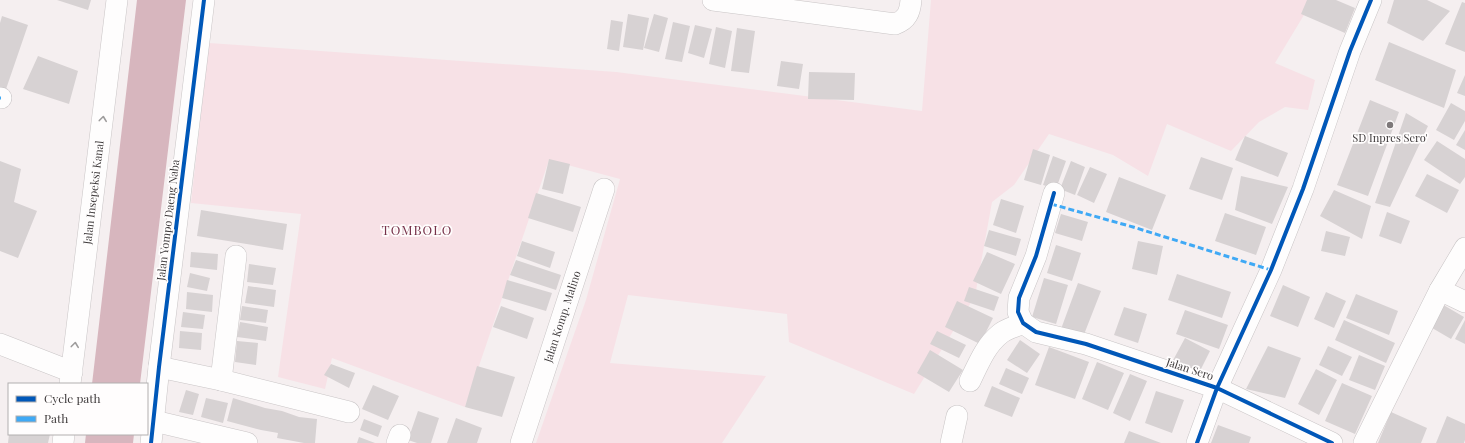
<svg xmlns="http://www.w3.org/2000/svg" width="1465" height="443" font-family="'Playfair Display',serif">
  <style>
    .green { fill: #f7e1e6 }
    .water { fill: #d7b6be }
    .building { fill: #d7d2d3 }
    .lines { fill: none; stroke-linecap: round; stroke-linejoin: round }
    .minor-casing { stroke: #c9c5c6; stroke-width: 22 }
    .minor { stroke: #fefdfd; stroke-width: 21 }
    .quiet { stroke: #3fa9f5; stroke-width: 3; stroke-dasharray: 6 3; stroke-linecap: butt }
    .cycleway-casing { stroke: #fffdfd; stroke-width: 6 }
    .cycleway { stroke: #0057b8; stroke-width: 4 }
    .oneway { stroke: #9e9c9c }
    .poi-dot { fill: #7e797a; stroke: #fffdfd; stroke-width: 1.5 }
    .labels { text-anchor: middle; stroke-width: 3.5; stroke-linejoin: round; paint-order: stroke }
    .poi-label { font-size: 11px; fill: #3e3a3b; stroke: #fffdfd }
    .street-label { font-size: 11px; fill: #3e3a3b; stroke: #fffdfd }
    .quarter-label { font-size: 13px; letter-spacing: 1px; fill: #753048; stroke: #fffdfd }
  </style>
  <rect width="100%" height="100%" fill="#f5eff0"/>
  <path class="green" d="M931 0H1313L1275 63 1315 80 1308 110 1285 107 1259 122 1231 151 1167 124 1148 176 1113 155 1049 134 1014 185 992 202 975 296 914 394 789 342 787 314 628 295 610 363 766 376 722 443H536L586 300 620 179 549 160 465 407 332 358 325 389 278 377 301 214 191 203 209 43 616 72 922 111Z"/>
  <path class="water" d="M137 0H186L140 384H92Z
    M86 434H134L133 443H85Z"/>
  <path class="building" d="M57 0H91L88 10Z
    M1307 0H1336L1355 8 1345 33 1301 14Z
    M1394 0H1427L1450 11 1423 41 1387 23Z
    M1462 2 1465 3V52L1445 44Z
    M628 14 649 18 643 50 623 47Z
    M654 14 668 18 659 52 644 48Z
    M2 16 28 25 5 92 0 90V23Z
    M611 20 623 22 619 51 607 49Z
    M673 22 690 26 682 62 665 59Z
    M695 25 712 29 704 58 688 53Z
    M716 27 732 31 725 68 709 64Z
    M737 28 755 31 749 73 731 71Z
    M1389 42 1456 70 1444 108 1375 80Z
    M38 56 78 71 69 104 23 89Z
    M781 61 803 64 799 89 777 86Z
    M809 72 855 73 854 100 808 99Z
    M1465 75V96L1457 93Z
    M1370 100 1399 112 1368 196 1337 185Z
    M1451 103 1465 111V121L1454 140 1436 130Z
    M1406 113 1428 126 1390 207 1375 203Z
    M1465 130V150L1456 145Z
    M1245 136 1288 153 1278 177 1235 160Z
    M1437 141 1465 159V177L1460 184 1424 160Z
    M1033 149 1050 155 1041 185 1024 180Z
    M1053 156 1066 161 1056 189 1043 185Z
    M1201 157 1233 168 1222 200 1189 189Z
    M549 159 570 164 563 194 542 189Z
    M0 161 21 169 14 202 37 211 18 258 0 251Z
    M1071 161 1085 167 1075 195 1060 189Z
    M1090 167 1107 174 1094 203 1077 195Z
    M1427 174 1459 190 1447 213 1415 196Z
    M1241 176 1288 187 1272 224 1235 210Z
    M1119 177 1166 195 1152 230 1106 212Z
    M1334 190 1371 206 1362 239 1320 216Z
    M536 193 581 207 573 232 528 218Z
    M1001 199 1024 206 1016 233 993 225Z
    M201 210 287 224 283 250 197 236Z
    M1387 212 1410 221 1401 244 1379 236Z
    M1225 213 1266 227 1256 255 1215 241Z
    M1061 214 1088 222 1082 241 1055 233Z
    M989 230 1021 239 1016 256 984 246Z
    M1326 231 1350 237 1345 256 1321 251Z
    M522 241 555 252 550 268 517 256Z
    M1138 241 1163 246 1157 275 1132 269Z
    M1056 245 1081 253 1072 281 1047 273Z
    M191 252 218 254 217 270 190 267Z
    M987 252 1015 264 1001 294 973 281Z
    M516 260 561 275 556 290 510 275Z
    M249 264 276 268 273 285 247 282Z
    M190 273 210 278 207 291 187 287Z
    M1177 274 1231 292 1222 318 1168 300Z
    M1044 278 1068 285 1056 324 1032 317Z
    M507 280 552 293 546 311 502 298Z
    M1078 283 1101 291 1083 337 1061 329Z
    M1283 285 1310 297 1298 327 1270 316Z
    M248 286 276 290 274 307 245 303Z
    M969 287 999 297 994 311 964 301Z
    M187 292 213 295 212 312 186 309Z
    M1326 292 1346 301 1334 328 1314 319Z
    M1356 294 1398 311 1389 335 1346 318Z
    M957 301 993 318 980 344 945 327Z
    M1440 303 1464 317 1451 339 1427 325Z
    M242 306 268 310 266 323 240 320Z
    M501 306 534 318 527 339 493 327Z
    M1124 307 1147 314 1138 343 1114 335Z
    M1185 310 1228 325 1219 349 1176 334Z
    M183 312 205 315 203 329 181 327Z
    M1344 320 1395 343 1386 363 1335 340Z
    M1465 320V344L1455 339Z
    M240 322 268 327 266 341 237 337Z
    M180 331 202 333 201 350 179 348Z
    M937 331 966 345 959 358 930 344Z
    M1185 338 1210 351 1197 377 1171 364Z
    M1020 340 1040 354 1027 373 1007 360Z
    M237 341 258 343 256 365 235 362Z
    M1268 346 1301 358 1285 398 1246 389Z
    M1328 346 1352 357 1342 376 1319 365Z
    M1049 347 1089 362 1075 399 1035 385Z
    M930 350 963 370 949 392 917 373Z
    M1359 355 1385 366 1375 390 1349 380Z
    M1097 362 1124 373 1108 410 1082 399Z
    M331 364 355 373 349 388 324 375Z
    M477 366 515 377 502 417 465 407Z
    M1006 368 1029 378 1022 394 999 384Z
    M1316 369 1337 380 1319 415 1298 404Z
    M1130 374 1147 381 1130 421 1113 413Z
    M1342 383 1372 396 1355 434 1325 421Z
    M373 385 399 396 388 420 362 409Z
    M992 386 1020 398 1012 417 984 406Z
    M186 390 199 394 193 415 179 412Z
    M1156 391 1184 400 1172 433 1145 423Z
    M206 398 228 403 223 423 201 417Z
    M233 398 265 408 282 411 299 417 317 419 315 443H304L277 438 278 433 261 430 227 421Z
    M418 411 439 418 431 443H417L408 440Z
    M1391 412 1427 428 1421 443H1378Z
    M1447 416 1465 424V440L1464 443H1436Z
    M456 418 482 428 477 443H447Z
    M364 419 382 426 378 437 360 430Z
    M1218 425 1251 437 1249 443H1211Z
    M1129 431 1161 443H1124Z
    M9 434H50L48 443H8Z
    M359 437 375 443H357Z"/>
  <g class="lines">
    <g class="minor-casing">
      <g id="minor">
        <path d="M713 0 895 24C907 20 910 12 911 0"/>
        <path d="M0 98H1"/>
        <path d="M1054 193 1036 256 1019 298 1018 312 1023 323 1036 332 1086 344 1217 388 1332 443"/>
        <path d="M1440 290 1465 302"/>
        <path d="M0 344 72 372"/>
        <path d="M159 367 221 380 349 412"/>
        <path d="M221 380 236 256"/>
        <path d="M970 381C978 365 985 346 1000 334 1006 329 1015 327 1023 323"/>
        <path id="s1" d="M70 384 117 0"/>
        <path d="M154 421 247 443"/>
        <path d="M63 443 64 434"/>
        <path d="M151 443 159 367 204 0"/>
        <path d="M397 443 400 435"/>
        <path id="s2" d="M521 443 604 189"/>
        <path d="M951 443 957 416"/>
        <path d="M1197 443 1217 388 1271 270 1303 189 1350 51 1371 0"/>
        <path d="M1364 443 1440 290 1465 248"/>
      </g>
    </g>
    <use href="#minor" class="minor"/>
    <path class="quiet" d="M0 98H1
      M1051 204 1133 227 1271 270"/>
    <g class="cycleway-casing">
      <path id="cycleway" d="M1054 193 1036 256 1019 298 1018 312 1023 323 1036 332 1086 344 1217 388 1332 443
        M151 443 159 367 204 0
        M1197 443 1217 388 1271 270 1303 189 1350 51 1371 0"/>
    </g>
    <use href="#cycleway" class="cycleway"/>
  </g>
  <defs><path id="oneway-chevron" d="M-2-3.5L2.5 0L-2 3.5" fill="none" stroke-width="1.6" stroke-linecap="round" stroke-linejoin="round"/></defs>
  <g class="oneway">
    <use href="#oneway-chevron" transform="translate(103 119) rotate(-83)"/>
    <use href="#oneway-chevron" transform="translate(75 345) rotate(-83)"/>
  </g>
  <circle class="poi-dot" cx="1390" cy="125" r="4"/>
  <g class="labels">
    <g class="poi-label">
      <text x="1390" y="142">SD Inpres Sero'</text>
    </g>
    <g class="street-label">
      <text dy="4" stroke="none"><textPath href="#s1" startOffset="193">Jalan Insepeksi Kanal</textPath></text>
      <text transform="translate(168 220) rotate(-83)" y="4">Jalan Yompo Daeng Naba</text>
      <text dy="4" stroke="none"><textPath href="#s2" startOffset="133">Jalan Komp. Malino</textPath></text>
      <text transform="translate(1190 369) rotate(18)" y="4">Jalan Sero</text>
    </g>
    <g class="quarter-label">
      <text x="417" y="235">TOMBOLO</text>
    </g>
  </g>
  <rect x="8" y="383" width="140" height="52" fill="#fffdfd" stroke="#b2afaf"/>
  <rect x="16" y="396" width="20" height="6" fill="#0057b8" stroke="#b2afaf"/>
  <text x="44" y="403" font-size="12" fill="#3e3a3b">Cycle path</text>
  <rect x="16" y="416" width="20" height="6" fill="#3fa9f5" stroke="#b2afaf"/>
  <text x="44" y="423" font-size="12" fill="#3e3a3b">Path</text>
</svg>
